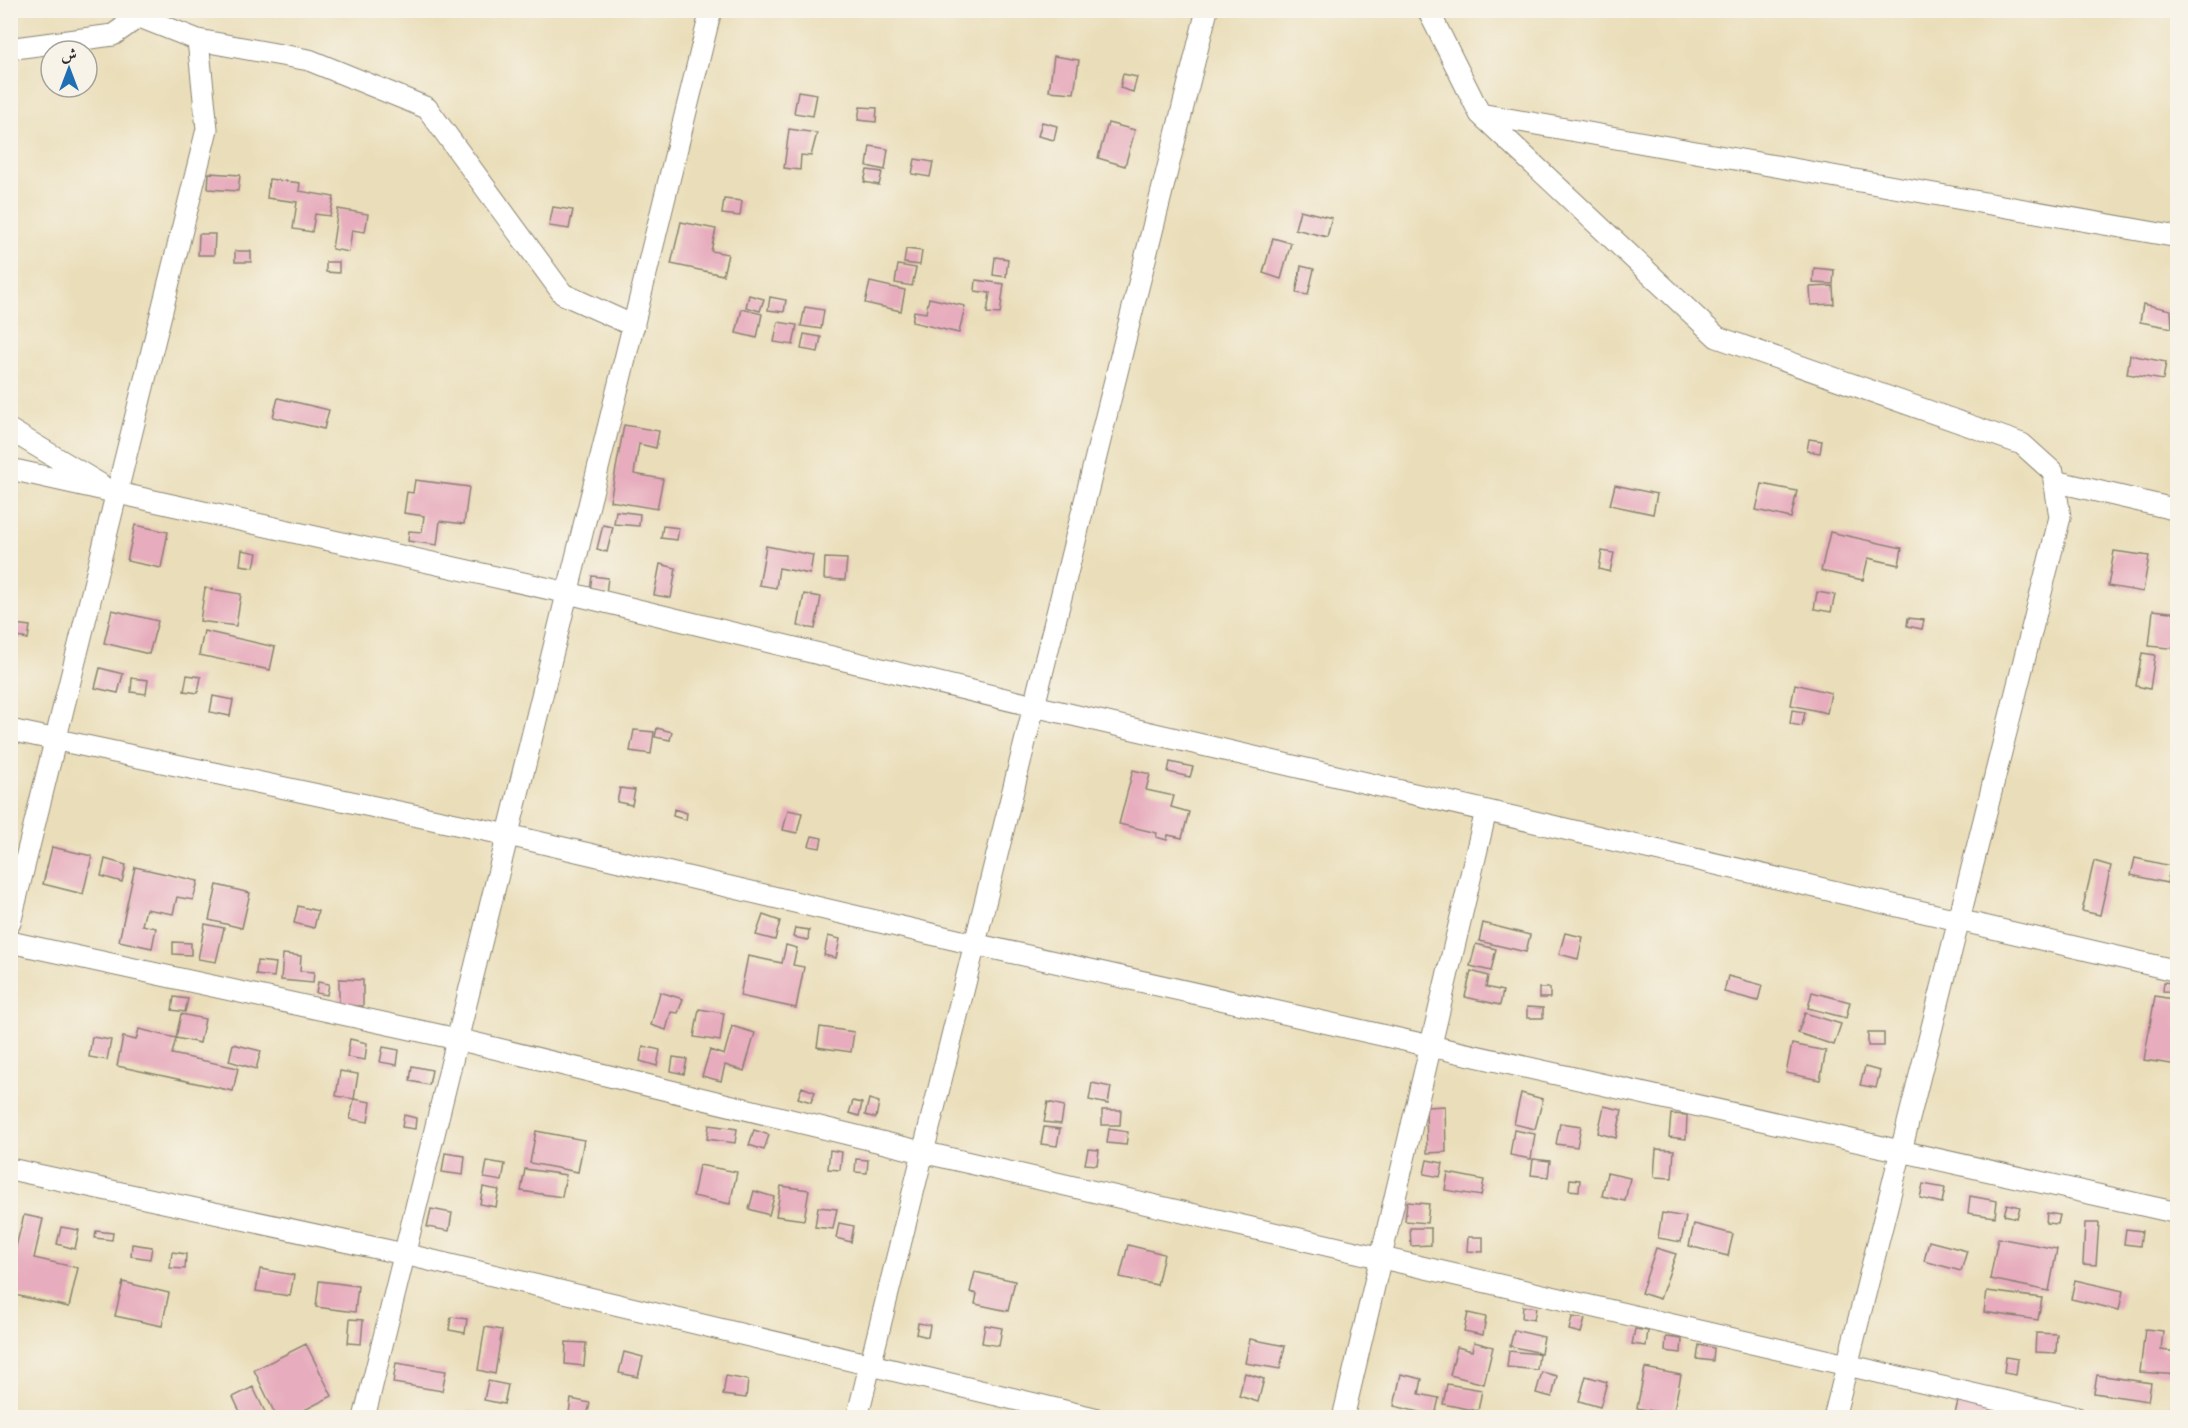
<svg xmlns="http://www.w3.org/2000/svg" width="2188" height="1428" font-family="'EB Garamond',Amiri,serif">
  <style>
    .building { fill: #e7acbd }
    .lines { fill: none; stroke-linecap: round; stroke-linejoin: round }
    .minor-casing { stroke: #8a8472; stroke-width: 23 }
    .minor { stroke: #fff; stroke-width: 21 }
  </style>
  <rect width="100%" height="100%" fill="#f7f3e8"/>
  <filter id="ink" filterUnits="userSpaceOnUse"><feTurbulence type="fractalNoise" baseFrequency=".0167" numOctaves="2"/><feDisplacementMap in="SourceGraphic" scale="12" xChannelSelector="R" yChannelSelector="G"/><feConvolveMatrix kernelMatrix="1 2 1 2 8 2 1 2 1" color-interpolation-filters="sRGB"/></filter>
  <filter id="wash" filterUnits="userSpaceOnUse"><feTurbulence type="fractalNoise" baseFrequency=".008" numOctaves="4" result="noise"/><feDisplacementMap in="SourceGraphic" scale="24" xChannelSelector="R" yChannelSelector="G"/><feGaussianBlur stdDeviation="1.35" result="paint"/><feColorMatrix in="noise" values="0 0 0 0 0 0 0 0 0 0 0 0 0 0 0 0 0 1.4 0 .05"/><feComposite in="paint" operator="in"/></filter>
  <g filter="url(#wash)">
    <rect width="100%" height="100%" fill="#eadeba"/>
    <g id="blocks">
      <path class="building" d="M1054 56 1079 60 1074 93 1049 91Z
        M1123 74 1137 77 1133 92 1120 88Z
        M798 91 817 94 813 116 794 113Z
        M860 107 877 108 876 122 858 120Z
        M1042 122 1057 126 1054 140 1038 136Z
        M1108 123 1135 130 1125 166 1098 158Z
        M789 129 817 133 811 156 801 155 800 170 784 168Z
        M870 146 888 149 885 170 867 166Z
        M915 159 933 162 930 177 912 174Z
        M867 170 882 172 879 185 864 182Z
        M209 173 240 175 238 191 208 189Z
        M269 179 300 183 299 191 334 197 330 216 315 214 312 232 293 229 297 202 267 198Z
        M724 199 742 201 740 216 722 214Z
        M553 207 573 210 569 229 549 226Z
        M338 209 368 214 365 232 352 230 349 252 332 249Z
        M1300 210 1332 218 1327 237 1295 229Z
        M681 222 716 229 711 251 728 254 723 275 671 264Z
        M199 234H215L214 255H198Z
        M1273 238 1291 243 1281 279 1263 273Z
        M906 249 922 251 920 265 904 263Z
        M235 251H251V262H235Z
        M995 257 1008 259 1006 277 993 275Z
        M326 262H339V273L326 272Z
        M898 265 916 268 912 286 895 283Z
        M1301 266 1314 269 1308 295 1296 293Z
        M1814 268 1834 270 1833 284 1813 283Z
        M976 280 1004 284 1000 314 987 313 990 293 975 291Z
        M870 282 905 290 901 311 865 303Z
        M1833 286 1834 304 1811 305 1810 287Z
        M749 295 764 299 760 311 746 307Z
        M770 297 786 300 784 312 768 310Z
        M929 298 965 306 959 333 912 322 914 311 926 313Z
        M2143 304 2171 310 2172 328 2140 322Z
        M805 307 824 310 821 329 801 326Z
        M742 309 762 314 757 338 736 333Z
        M778 322 797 325 793 345 774 342Z
        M804 334 821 337 818 352 801 349Z
        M2130 355 2166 362 2163 380 2127 374Z
        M278 398 329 410 324 429 273 417Z
        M624 425 659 431 656 448 639 444 634 474 663 479 657 509 610 501Z
        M1809 439 1822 441 1820 453 1807 451Z
        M415 480 469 487 464 524 440 521 437 545 408 541 409 531 422 532 424 516 404 513 407 492 413 493Z
        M1762 484 1797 491 1791 518 1756 510Z
        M1615 485 1657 494 1653 514 1610 505Z
        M616 511 640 514 639 526 614 524Z
        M135 525 168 532 161 568 127 561Z
        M603 525 613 527 607 552 597 549Z
        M663 526 679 528 677 540 661 538Z
        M1830 532 1902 548 1899 565 1868 558 1863 580 1821 571Z
        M766 546 813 555 810 574 779 568 776 588 759 585Z
        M242 550 257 553 254 567 240 565Z
        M1602 551 1614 553 1610 572 1599 569Z
        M2114 551 2149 556 2143 592 2108 586Z
        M825 558 847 559 845 580 824 579Z
        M660 564 676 568 671 598 654 595Z
        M592 576 608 578 606 593 590 591Z
        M205 588 241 594 236 626 200 621Z
        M1817 592 1835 595 1831 612 1814 609Z
        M804 594 821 597 815 629 798 626Z
        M112 610 158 621 149 654 104 643Z
        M2153 610 2178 613V649L2149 646Z
        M1908 618 1924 620 1922 629 1907 626Z
        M14 624 30 626 28 639 12 636Z
        M204 631 275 647 270 670 199 655Z
        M2142 653 2155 655 2150 689 2136 686Z
        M100 668 123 674 118 693 95 688Z
        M187 675 201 677 198 693 184 691Z
        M132 678 148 680 146 694 131 692Z
        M1795 684 1831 693 1827 713 1791 705Z
        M213 696 233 700 230 716 210 712Z
        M1792 710 1805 712 1802 726 1790 724Z
        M657 728 672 732 670 740 655 737Z
        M634 730 654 732 651 754 630 751Z
        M1170 762 1193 767 1190 777 1168 772Z
        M1133 770 1150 774 1146 790 1174 796 1171 807 1189 812 1182 838 1168 835 1167 840 1156 837 1157 833 1119 824Z
        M620 788 635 790 632 805 617 802Z
        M674 809 687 813 686 820 673 816Z
        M788 810 802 813 797 833 783 830Z
        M812 836 822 838 820 848 809 846Z
        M52 847 92 856 83 894 43 884Z
        M2135 858 2171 866 2167 883 2131 875Z
        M105 859 126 865 122 882 101 876Z
        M2094 861 2111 866 2100 915 2082 911Z
        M135 867 198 881 193 900 177 897 173 914 146 909 142 925 156 928 152 948 119 941Z
        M217 885 250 893 242 928 209 920Z
        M298 906 318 911 314 928 294 923Z
        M763 915 780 921 775 940 756 935Z
        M1483 923 1530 935 1526 952 1479 941Z
        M205 924 224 928 216 962 198 959Z
        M795 928 809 930 808 940 793 937Z
        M1565 933 1583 937 1578 959 1559 954Z
        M828 936 840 939 836 958 824 955Z
        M173 942 191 943V955L173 954Z
        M1476 944 1496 949 1491 971 1470 966Z
        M786 945 797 948 793 965 804 967 796 1008 740 996 748 956 782 963Z
        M283 954 301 956 300 971 314 972 313 983 281 980Z
        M257 961 276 963 274 977 256 975Z
        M1471 971 1488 976 1486 987 1503 991 1500 1005 1465 997Z
        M1728 976 1762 985 1758 1001 1724 992Z
        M339 979 363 980V1006H339Z
        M318 982 329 984 327 995 316 993Z
        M2164 982 2178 984V992L2163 991Z
        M1539 988H1550V998H1539Z
        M660 992 683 999 678 1013 671 1012 666 1030 651 1025Z
        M1812 992 1850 1002 1846 1018 1808 1008Z
        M2155 996 2178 1000V1065L2144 1060Z
        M174 997 188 999 185 1012 172 1010Z
        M1527 1007 1543 1008V1018H1527Z
        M699 1009 724 1013 720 1041 694 1037Z
        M1805 1013 1841 1024 1834 1045 1798 1033Z
        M181 1014 205 1019 200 1043 176 1038Z
        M732 1026 755 1033 744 1071 725 1065 721 1081 702 1076 710 1050 724 1055Z
        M820 1027 854 1032 851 1052 817 1047Z
        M139 1029 176 1038 172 1054 238 1068 233 1091 117 1066 123 1037 136 1040Z
        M1868 1033H1884V1046H1868Z
        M92 1037 111 1040 107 1060 89 1057Z
        M350 1039 367 1043 365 1060 347 1057Z
        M233 1044 261 1051 256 1069 229 1061Z
        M1792 1044 1826 1051 1820 1080 1786 1073Z
        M643 1046 660 1050 657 1066 640 1061Z
        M383 1047 399 1050 397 1065 380 1062Z
        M673 1057 687 1059 684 1074 671 1071Z
        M412 1066 432 1070 429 1085 410 1081Z
        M1865 1067 1880 1071 1876 1088 1860 1085Z
        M340 1071 358 1074 354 1099 336 1096Z
        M1092 1083 1111 1087 1108 1104 1089 1100Z
        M802 1087 815 1092 811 1102 798 1098Z
        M1521 1093 1543 1099 1535 1129 1514 1124Z
        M354 1099 371 1102 368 1122 350 1119Z
        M869 1099 879 1102 876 1118 865 1115Z
        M853 1101 862 1103 859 1116 849 1113Z
        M1048 1102 1064 1106 1061 1124 1044 1122Z
        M1445 1106 1446 1152 1427 1153 1426 1107Z
        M1604 1106 1622 1110 1616 1138 1598 1133Z
        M1102 1110H1121L1120 1125H1102Z
        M1671 1114 1687 1115 1686 1139 1669 1137Z
        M404 1115 416 1118 415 1129 402 1127Z
        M1560 1123 1581 1126 1577 1147 1556 1144Z
        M709 1125 737 1129 735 1143 707 1139Z
        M1044 1127 1060 1129 1057 1146 1041 1144Z
        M1109 1129 1128 1132 1126 1145 1107 1143Z
        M754 1130 769 1135 764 1150 749 1145Z
        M1514 1130 1535 1134 1531 1159 1510 1155Z
        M536 1131 584 1140 578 1172 530 1163Z
        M1088 1149 1099 1150 1097 1165 1085 1164Z
        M1656 1149 1674 1150 1672 1178 1654 1177Z
        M830 1150 842 1152 840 1170 828 1169Z
        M445 1153 465 1156 463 1175 442 1172Z
        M856 1159 868 1160 867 1173 855 1172Z
        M1533 1159 1550 1161 1548 1177 1531 1175Z
        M1427 1160 1443 1163 1440 1177 1424 1174Z
        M487 1161 505 1164 502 1181 484 1178Z
        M699 1165 737 1172 730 1204 693 1196Z
        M525 1169 566 1175 562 1197 521 1191Z
        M1448 1173 1484 1180 1481 1196 1445 1190Z
        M1607 1173 1630 1178 1625 1201 1602 1196Z
        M1570 1179 1580 1180 1579 1191 1569 1190Z
        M1923 1184 1945 1188 1942 1203 1920 1198Z
        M781 1186 809 1190 804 1220 776 1216Z
        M483 1187 499 1190 496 1207 480 1204Z
        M754 1191 774 1197 769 1215 749 1209Z
        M1970 1196 1997 1201 1995 1217 1968 1213Z
        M1407 1202 1429 1204 1427 1223 1405 1221Z
        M2007 1204 2020 1207 2017 1218 2004 1215Z
        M818 1207 837 1209 833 1229 815 1227Z
        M431 1209 452 1213 449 1231 427 1227Z
        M1662 1213 1686 1217 1681 1242 1658 1238Z
        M2047 1213 2060 1215 2058 1224 2046 1223Z
        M24 1215 43 1219 34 1258 78 1268 69 1307 10 1294V1270Z
        M839 1223 854 1226 851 1242 836 1238Z
        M2085 1223H2099L2096 1265 2083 1264Z
        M1694 1224 1733 1234 1728 1256 1689 1246Z
        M61 1227 79 1230 75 1249 57 1244Z
        M1410 1228H1431V1245L1411 1246Z
        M2126 1229 2142 1231 2140 1246 2124 1244Z
        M96 1231 113 1233 112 1240 95 1238Z
        M1468 1237H1483V1252L1467 1251Z
        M1998 1238 2057 1249 2049 1291 1990 1279Z
        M1929 1241 1967 1251 1961 1271 1924 1261Z
        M132 1244 152 1247 150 1259 131 1256Z
        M1128 1245 1164 1254 1157 1285 1120 1277Z
        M1656 1248 1676 1254 1660 1299 1641 1293Z
        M172 1252 186 1254 185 1269 170 1268Z
        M260 1269 294 1275 290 1296 256 1291Z
        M975 1272 1015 1281 1008 1311 975 1304 977 1294 970 1292Z
        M2075 1280 2123 1291 2119 1310 2071 1299Z
        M319 1281 358 1286 355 1312 316 1307Z
        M123 1282 169 1293 162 1326 115 1316Z
        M1987 1291 2042 1298 2038 1320 1984 1312Z
        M1523 1306 1536 1308 1534 1320 1522 1318Z
        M1468 1313 1486 1317 1483 1335 1464 1331Z
        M451 1317 467 1319 465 1333 449 1330Z
        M1572 1317 1585 1319 1581 1333 1569 1330Z
        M350 1319 363 1320 361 1344 348 1343Z
        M918 1323 930 1325 928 1337 916 1334Z
        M985 1325 1002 1328 999 1346 982 1343Z
        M485 1327 502 1330 495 1374 478 1370Z
        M1635 1329 1648 1331 1646 1346 1632 1344Z
        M2145 1329 2163 1331 2161 1350 2178 1352V1375L2140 1372Z
        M1514 1330 1544 1337 1541 1353 1510 1346Z
        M2036 1333 2057 1334 2056 1353 2035 1352Z
        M1666 1337 1682 1339 1681 1353 1665 1351Z
        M1250 1339 1285 1346 1280 1369 1245 1363Z
        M566 1342 586 1343 584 1366 565 1364Z
        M1474 1342 1493 1347 1484 1384 1450 1375 1457 1347 1472 1351Z
        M306 1344 332 1396 289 1418H277L254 1370Z
        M1699 1345 1714 1348 1713 1361 1697 1359Z
        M1509 1351 1539 1354 1537 1370 1507 1367Z
        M624 1352 643 1357 638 1377 619 1373Z
        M2006 1357 2018 1359 2016 1375 2004 1373Z
        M396 1363 446 1371 442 1391 393 1383Z
        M1645 1368 1681 1375 1673 1415 1637 1408Z
        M1542 1372 1557 1376 1552 1397 1536 1393Z
        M1245 1373 1264 1379 1258 1402 1239 1396Z
        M1401 1374 1422 1379 1419 1394 1439 1398 1435 1416 1394 1406Z
        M2097 1375 2151 1383 2148 1401 2094 1393Z
        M726 1376 748 1380 746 1398 723 1395Z
        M1586 1376 1607 1382 1600 1407 1579 1401Z
        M488 1381 508 1385 504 1404 484 1400Z
        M1447 1384 1482 1390 1478 1411 1443 1404Z
        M253 1387 268 1418H243L233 1397Z
        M2173 1397 2178 1398V1411L2171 1409Z
        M571 1399 590 1403 587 1417 569 1413Z
        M1958 1401 2009 1412 2008 1418H1954Z
        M469 1411 501 1416 500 1418H468Z
        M378 1412 405 1416V1418H377Z"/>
    </g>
  </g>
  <g filter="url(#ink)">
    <use href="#blocks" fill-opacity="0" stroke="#8a8472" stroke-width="1.5"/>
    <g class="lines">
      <g class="minor-casing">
        <path id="minor" d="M1428 10 1480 114 1717 337 2022 444 2053 472 2060 517 1834 1418
          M198 40 309 60 427 108 563 294 634 326
          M10 44 15 48 113 35 147 11
          M1480 114 2178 237
          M10 430 100 484
          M10 469 568 593 1034 706 2178 971
          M2054 481 2178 510
          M10 730 508 835 974 944 2178 1213
          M10 923 207 129 198 40 122 10
          M10 942 457 1039 922 1152 2077 1418
          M10 1169 404 1254 1094 1418
          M364 1418 711 10
          M857 1418 1207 10
          M1343 1418 1486 811"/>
      </g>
      <use href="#minor" class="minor"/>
    </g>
  </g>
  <rect width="2188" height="1428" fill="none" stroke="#f7f3e8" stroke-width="36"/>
  <g transform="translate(69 69)"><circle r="28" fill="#f7f3e8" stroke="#a5a39c" stroke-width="1.5"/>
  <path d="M0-4.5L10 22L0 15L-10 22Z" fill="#1f6fb2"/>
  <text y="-9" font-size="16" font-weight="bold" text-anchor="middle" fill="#2b2b2b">ش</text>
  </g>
</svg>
